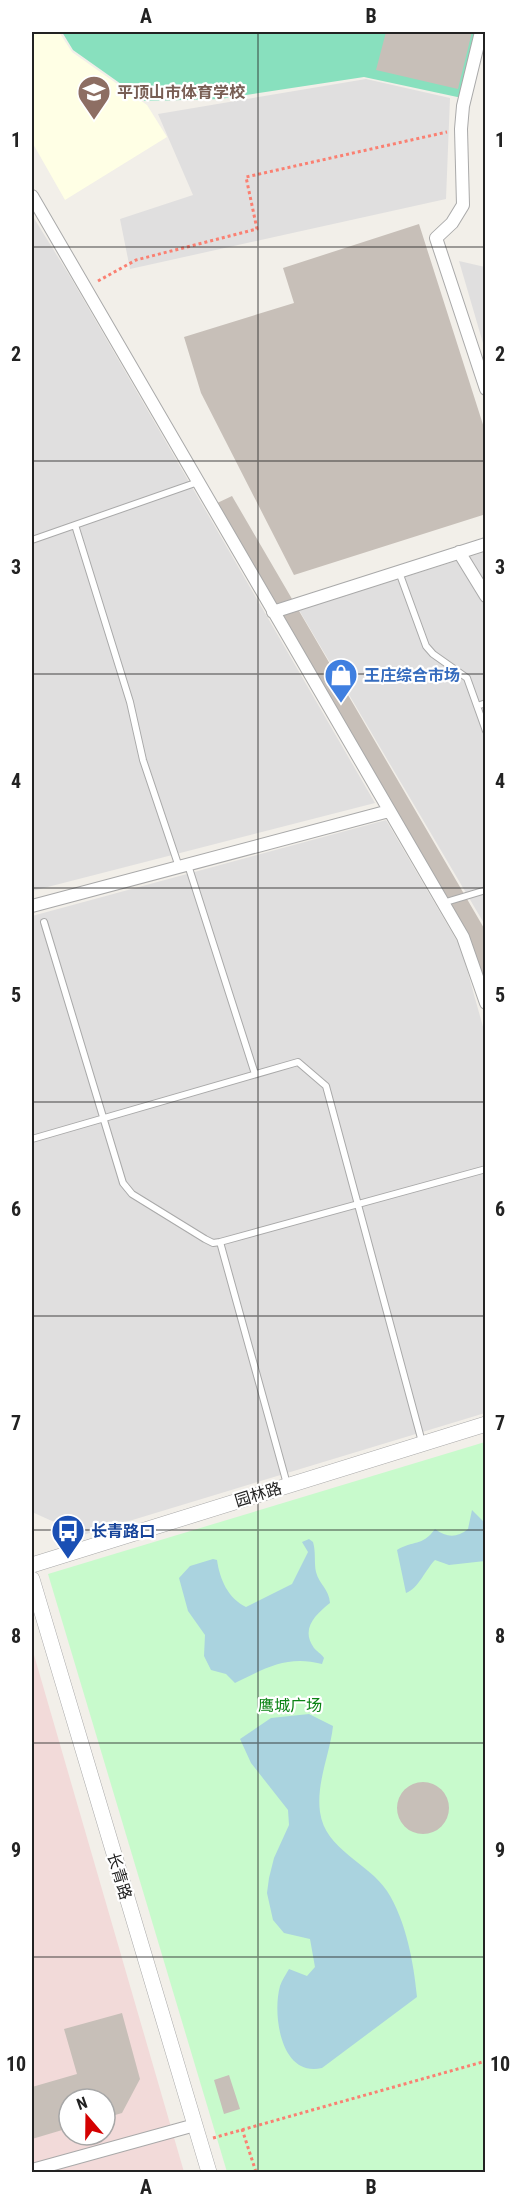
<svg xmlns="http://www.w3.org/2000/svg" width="517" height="2204" font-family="'Roboto Condensed','Noto Sans SC',sans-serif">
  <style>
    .residential { fill: #e0dfdf }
    .commercial { fill: #f2dad9; fill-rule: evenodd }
    .education { fill: #ffffe5 }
    .park { fill: #c8facc }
    .pitch { fill: #88e0be }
    .water { fill: #aad3df }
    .building { fill: #c7bfb8 }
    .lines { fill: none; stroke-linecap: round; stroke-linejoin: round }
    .service-casing { stroke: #a9a9a9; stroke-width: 8 }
    .minor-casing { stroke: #a9a9a9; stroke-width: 14 }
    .tertiary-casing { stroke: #a9a9a9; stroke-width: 16 }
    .path { stroke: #fa8072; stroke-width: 3; stroke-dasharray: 3 3; stroke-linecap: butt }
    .service { stroke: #fff; stroke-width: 6 }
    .minor { stroke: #fff; stroke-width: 12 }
    .tertiary { stroke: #fff; stroke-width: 15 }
    .grid { fill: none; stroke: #222; stroke-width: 1.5; stroke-opacity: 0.55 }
    .labels { text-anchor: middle; stroke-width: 4.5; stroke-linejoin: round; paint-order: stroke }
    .education-label { font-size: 16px; font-weight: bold; fill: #785e54; stroke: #fff; text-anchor: start }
    .shop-label { font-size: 16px; font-weight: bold; fill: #366cbe; stroke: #fff; text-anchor: start }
    .street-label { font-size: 16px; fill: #222; stroke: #fff }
    .transit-label { font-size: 16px; font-weight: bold; fill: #164399; stroke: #fff; text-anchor: start }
    .park-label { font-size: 16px; fill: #0c8416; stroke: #fff }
    .neatline { fill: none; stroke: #222; stroke-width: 2 }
    .grid-label { font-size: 20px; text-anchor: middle; font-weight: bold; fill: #222 }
  </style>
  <rect width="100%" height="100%" fill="#f2efe9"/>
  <path class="residential" d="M366 79 450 98 446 199 130 269 120 219 193 195 158 114Z
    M32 215 71 278 375 803 32 891Z
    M459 261 485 267V350Z
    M485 552V925L299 610Z
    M386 820 461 948 485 1034V1413L83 1535 32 1512V916Z"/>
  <path class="commercial" d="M32 1648 184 2172H32ZM69 2099H105V2135H69Z"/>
  <path class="education" d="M32 32H59L72 52 147 105 167 137 65 200 32 142Z"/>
  <path class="park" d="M485 1442V2172H227L48 1574Z"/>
  <path class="pitch" d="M62 32H477L462 98 364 77 220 99 145 101 73 50Z"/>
  <path class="water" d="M472 1510 485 1523V1561L449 1565 435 1560C426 1569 418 1589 406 1593L397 1550C413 1540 422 1547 435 1529 447 1538 457 1538 468 1529Z
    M309 1539 313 1542C316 1552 314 1563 316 1572 319 1584 329 1589 330 1603 316 1614 300 1629 314 1648 317 1652 321 1653 324 1658L322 1664C287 1655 266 1668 235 1683L226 1674 211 1670 204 1656 205 1635 188 1611 179 1578 190 1566 213 1559 217 1560C220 1580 228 1598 246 1607L292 1584 308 1552 302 1542Z
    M309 1714 333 1726C330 1754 316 1783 320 1812 325 1850 369 1863 387 1891 406 1920 414 1964 417 1997L322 2068C281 2078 272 2015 280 1986 282 1980 286 1974 289 1969L307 1976 315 1967 310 1939 284 1933 273 1920 267 1893 269 1878 274 1858 289 1825 288 1810 251 1763 240 1739 271 1718Z"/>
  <path class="building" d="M386 32H472L458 89 376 70Z
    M419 224 486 434V514L294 575 201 393 184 337 294 303 283 268Z
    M232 496 481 923 486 932V996L471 953 213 505Z
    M397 1808a26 26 0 1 1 52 0a26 26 0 1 1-52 0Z
    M122 2013 140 2079 122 2113 105 2118V2099H69V2128L32 2139V2087L77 2074 64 2029Z
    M229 2075 240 2109 224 2114 214 2080Z"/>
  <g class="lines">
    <g class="service-casing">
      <path id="service" d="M75 525 130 702 143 760 179 867
        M32 540 198 482
        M399 572 426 646 433 654 467 678 486 731
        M477 706 486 703
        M188 865 255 1074
        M446 902 486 890
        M44 922 123 1183 132 1194 205 1239 213 1243 220 1242 486 1169
        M32 1139 298 1062 326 1086 422 1442
        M220 1242 287 1484"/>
    </g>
    <g class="minor-casing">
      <path id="minor" d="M481 32 463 106 461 129 463 205 452 223 436 238 486 389
        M32 196 463 937 486 1003
        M459 552 486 596
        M273 612 486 544
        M32 906 389 811
        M32 2170 195 2125"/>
    </g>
    <g class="tertiary-casing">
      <path id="tertiary" d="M32 1565 486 1424
        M32 1579 209 2172"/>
    </g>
    <path class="path" d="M98 281 136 260 257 229 246 177 447 132
      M242 2129 256 2172
      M213 2138 486 2061"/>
    <use href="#service" class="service"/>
    <use href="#minor" class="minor"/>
    <use href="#tertiary" class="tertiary"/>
  </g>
  <path class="grid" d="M258 32V2172M32 247H486M32 461H486M32 674H486M32 888H486M32 1102H486M32 1316H486M32 1530H486M32 1743H486M32 1957H486"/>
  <defs>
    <g id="school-pin" transform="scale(1.725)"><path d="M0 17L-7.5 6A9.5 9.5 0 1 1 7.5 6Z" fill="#8d6e63" stroke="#fff"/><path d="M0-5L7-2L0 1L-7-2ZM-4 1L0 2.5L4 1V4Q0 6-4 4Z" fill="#fff"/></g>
    <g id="shop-pin" transform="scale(1.725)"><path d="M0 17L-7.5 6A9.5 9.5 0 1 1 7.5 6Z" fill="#3f7fe0" stroke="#fff"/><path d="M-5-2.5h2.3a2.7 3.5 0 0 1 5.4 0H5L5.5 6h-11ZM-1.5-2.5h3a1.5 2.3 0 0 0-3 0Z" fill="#fff"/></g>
    <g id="bus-pin" transform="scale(1.725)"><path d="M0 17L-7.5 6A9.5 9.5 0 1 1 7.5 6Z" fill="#1a4fb4" stroke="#fff"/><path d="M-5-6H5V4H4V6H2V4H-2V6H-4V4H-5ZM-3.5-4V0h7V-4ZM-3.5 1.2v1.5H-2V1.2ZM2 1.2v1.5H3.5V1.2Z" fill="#fff"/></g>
  </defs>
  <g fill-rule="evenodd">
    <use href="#school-pin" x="94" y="92"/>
    <use href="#shop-pin" x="341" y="675"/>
    <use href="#bus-pin" x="68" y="1531"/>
  </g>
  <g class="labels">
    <g class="education-label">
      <text x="117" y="98">平顶山市体育学校</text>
    </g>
    <g class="shop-label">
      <text x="364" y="681">王庄综合市场</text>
    </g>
    <g class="street-label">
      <text transform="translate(258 1494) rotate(-17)" y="6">园林路</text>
      <text transform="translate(120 1876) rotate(73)" y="6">长青路</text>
    </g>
    <g class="transit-label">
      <text x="91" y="1537">长青路口</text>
    </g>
    <g class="park-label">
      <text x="290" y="1711">鹰城广场</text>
    </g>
  </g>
  <rect width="517" height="2204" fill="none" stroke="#ffffff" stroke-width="66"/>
  <g transform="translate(87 2117) rotate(340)"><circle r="28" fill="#ffffff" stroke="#a7a7a7" stroke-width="1.5"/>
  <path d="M0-4.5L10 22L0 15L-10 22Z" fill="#d40000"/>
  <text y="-9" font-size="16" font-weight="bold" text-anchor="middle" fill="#222222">N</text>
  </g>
  <rect x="33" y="33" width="451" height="2138" class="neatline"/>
  <g class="grid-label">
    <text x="146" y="23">A</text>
    <text x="371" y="23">B</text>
    <text x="16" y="147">1</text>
    <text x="500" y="147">1</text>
    <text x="16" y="361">2</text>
    <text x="500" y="361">2</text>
    <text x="16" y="574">3</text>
    <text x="500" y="574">3</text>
    <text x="16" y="788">4</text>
    <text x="500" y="788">4</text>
    <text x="16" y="1002">5</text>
    <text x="500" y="1002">5</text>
    <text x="16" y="1216">6</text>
    <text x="500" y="1216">6</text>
    <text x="16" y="1430">7</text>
    <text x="500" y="1430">7</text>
    <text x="16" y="1643">8</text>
    <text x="500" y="1643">8</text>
    <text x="16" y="1857">9</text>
    <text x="500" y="1857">9</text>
    <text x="16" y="2071">10</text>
    <text x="500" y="2071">10</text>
    <text x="146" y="2194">A</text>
    <text x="371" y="2194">B</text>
  </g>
</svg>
